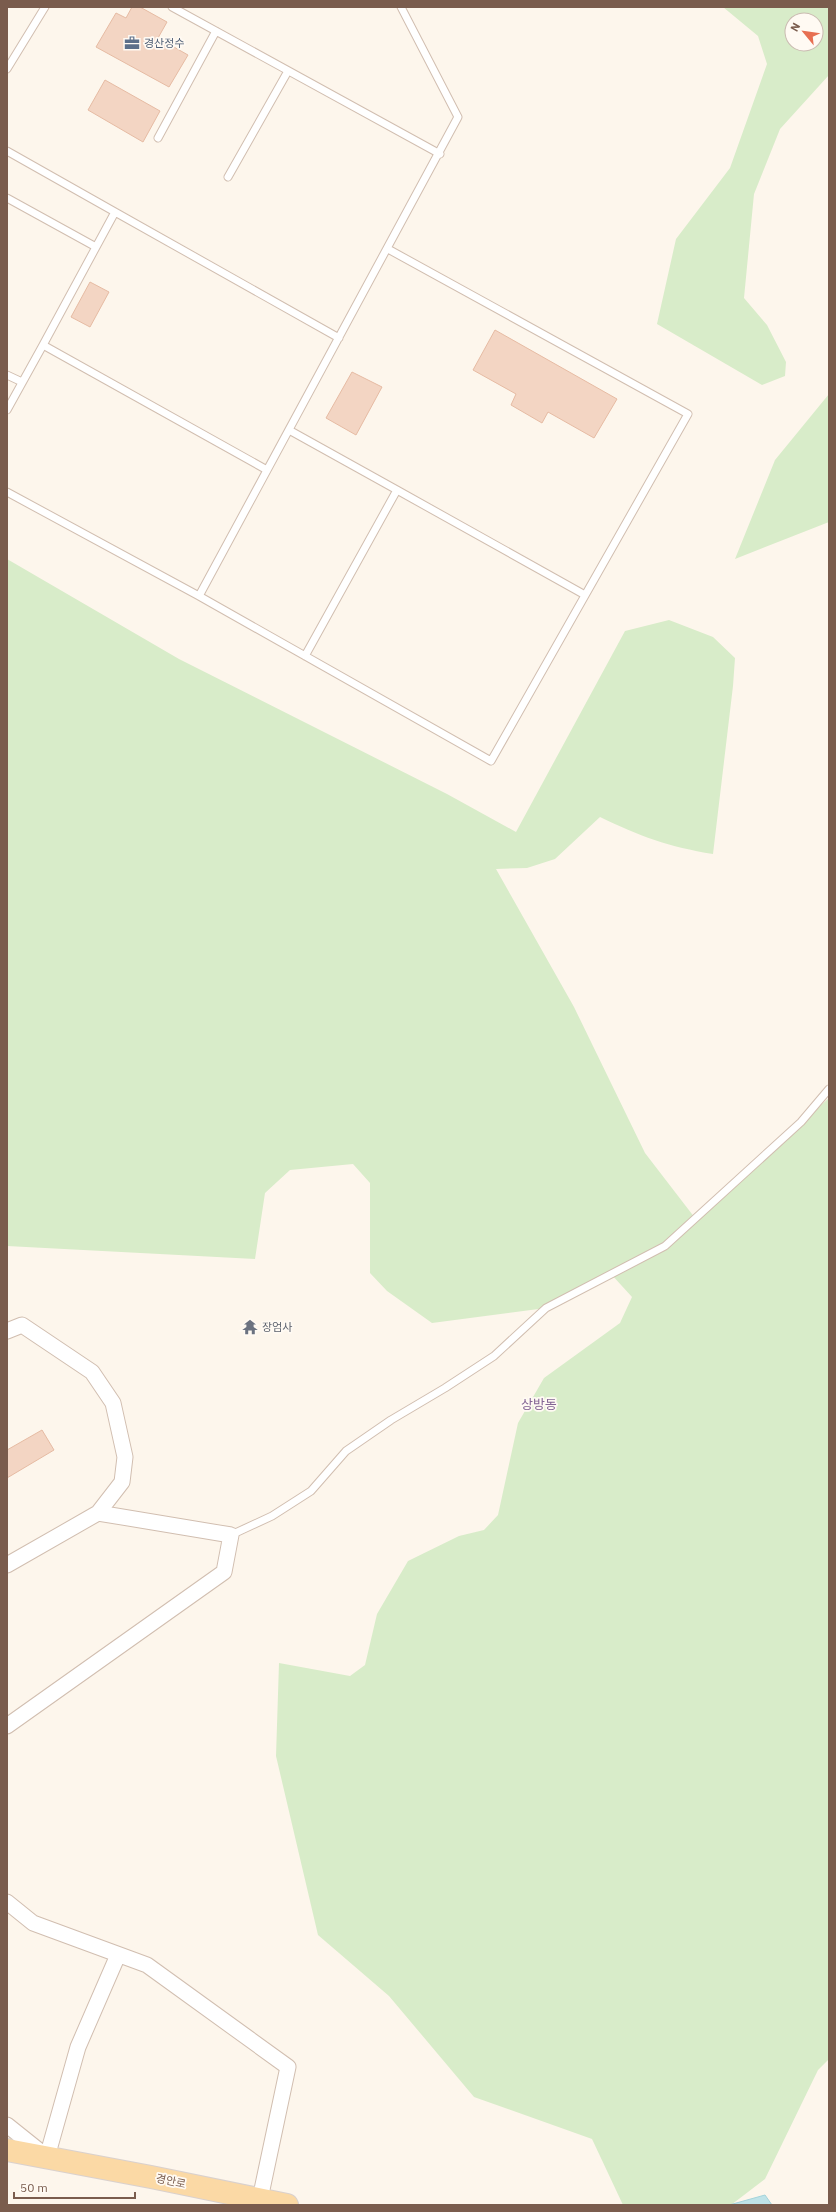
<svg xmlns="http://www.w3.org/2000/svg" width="836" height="2212" font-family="'IBM Plex Sans','Noto Sans KR',sans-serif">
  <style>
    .green { fill: #d8ecc9; fill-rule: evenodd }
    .water { fill: #bfe3e8; stroke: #a5d3da }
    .building { fill: #f3d5c3; stroke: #e6bba3 }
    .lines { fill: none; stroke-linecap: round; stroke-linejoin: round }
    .service-casing { stroke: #d1beb0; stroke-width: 9 }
    .minor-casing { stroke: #d1beb0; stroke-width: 17 }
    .primary-casing { stroke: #dad1cd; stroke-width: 24 }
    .service { stroke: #fff; stroke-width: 7 }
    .minor { stroke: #fff; stroke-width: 15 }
    .primary { stroke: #fbd9a5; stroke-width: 22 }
    .labels { text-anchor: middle; stroke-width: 3.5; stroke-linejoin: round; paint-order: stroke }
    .service-label { font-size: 11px; fill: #4e5e75; stroke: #fffaf3; text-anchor: start }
    .worship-label { font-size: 11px; fill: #5b616d; stroke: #fffaf3; text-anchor: start }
    .street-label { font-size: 11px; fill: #7a5c4d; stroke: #fffaf3 }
    .quarter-label { font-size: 13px; fill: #846695; stroke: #fffaf3 }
  </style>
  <rect width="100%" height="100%" fill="#fdf6ec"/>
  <path class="green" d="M723 7H829V75L780 129 754 194 744 298 767 325 786 362 785 376 762 385 657 324 676 239 730 168 767 64 758 36ZM792 20H816V44H792Z
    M829 394V522L735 559 775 460Z
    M7 559 179 659 447 794 516 832 625 631 669 620 713 637 735 658 733 686 713 854C669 847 639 836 600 817L555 859 527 868 496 869 574 1007 645 1153 695 1218 829 1098V2059L818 2070 765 2179 731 2205H623L592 2139 474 2097 389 1996 318 1935 276 1756 279 1663 350 1676 365 1665 377 1614 408 1561 459 1536 484 1530 498 1515 518 1423 544 1378 620 1323 632 1297 611 1274 546 1308 432 1323 387 1291 370 1273V1183L353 1164 290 1170 265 1193 255 1259 7 1246Z"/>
  <path class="water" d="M765 2195 772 2205H729Z"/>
  <path class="building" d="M132 7H140L167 22 158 38 188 55 169 87 96 47 116 13 126 18Z
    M105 80 160 111 143 142 88 110Z
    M90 282 109 292 90 327 71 317Z
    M495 330 617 399 594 438 548 412 542 423 511 405 516 394 473 370Z
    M352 372 382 387 356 435 326 418Z
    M42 1430 54 1450 7 1478V1450Z"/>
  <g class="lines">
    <g class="service-casing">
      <path id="service" d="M172 7 440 154
        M7 69 45 7
        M158 138 216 31
        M7 151 115 212
        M228 177 288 71
        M7 198 96 247
        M43 345 115 212 339 338
        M7 375 22 382
        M7 410 43 345 267 470
        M289 430 397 490 305 656
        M397 490 585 595
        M7 492 199 596 458 117 401 7
        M199 596 491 761 688 414 388 249
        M231 1535 272 1516 311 1491 346 1451 391 1420 445 1388 494 1356 546 1308 665 1246 801 1122 829 1089"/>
    </g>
    <g class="minor-casing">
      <path id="minor" d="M7 1331 22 1325 92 1372 113 1403 125 1457 122 1482 98 1513 7 1565
        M7 1726 224 1572 231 1535 98 1513
        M7 1902 33 1923 147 1965 288 2067 260 2199
        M7 2125 47 2157 78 2047 118 1955"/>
    </g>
    <g class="primary-casing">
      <path id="primary" d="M7 2150 151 2177 287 2205"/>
    </g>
    <use href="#service" class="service"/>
    <use href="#minor" class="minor"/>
    <use href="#primary" class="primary"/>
  </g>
  <defs>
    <g id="office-bare" transform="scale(1.2)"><path d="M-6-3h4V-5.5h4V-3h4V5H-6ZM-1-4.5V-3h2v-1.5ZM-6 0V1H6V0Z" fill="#5c6f8a" stroke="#fffaf3" stroke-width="2.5" paint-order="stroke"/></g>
    <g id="temple-bare" transform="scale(1.2)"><path d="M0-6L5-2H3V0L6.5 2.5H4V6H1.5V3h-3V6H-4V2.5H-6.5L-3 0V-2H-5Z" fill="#6b7280" stroke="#fffaf3" stroke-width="2.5" paint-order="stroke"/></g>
  </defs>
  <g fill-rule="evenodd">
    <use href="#office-bare" x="132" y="43"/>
    <use href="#temple-bare" x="250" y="1327"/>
  </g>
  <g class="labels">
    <g class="service-label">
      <text x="144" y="47">경산정수</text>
    </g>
    <g class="worship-label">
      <text x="262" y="1331">장엄사</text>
    </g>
    <g class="street-label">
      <text transform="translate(171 2181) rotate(12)" y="4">경안로</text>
    </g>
    <g class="quarter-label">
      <text x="539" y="1409">상방동</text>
    </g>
  </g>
  <rect width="836" height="2212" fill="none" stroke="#7a5c4d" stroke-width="16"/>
  <g transform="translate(804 32) rotate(299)"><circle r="19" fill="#fffaf3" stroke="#cabbb1"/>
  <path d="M0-3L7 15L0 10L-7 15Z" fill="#e76f51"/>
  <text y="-6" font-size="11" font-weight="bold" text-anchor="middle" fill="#7a5c4d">N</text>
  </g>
  <path d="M14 2192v6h121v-6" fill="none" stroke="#7a5c4d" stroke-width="2"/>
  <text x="20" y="2192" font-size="12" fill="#7a5c4d" stroke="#fffaf3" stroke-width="3" paint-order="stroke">50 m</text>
</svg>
